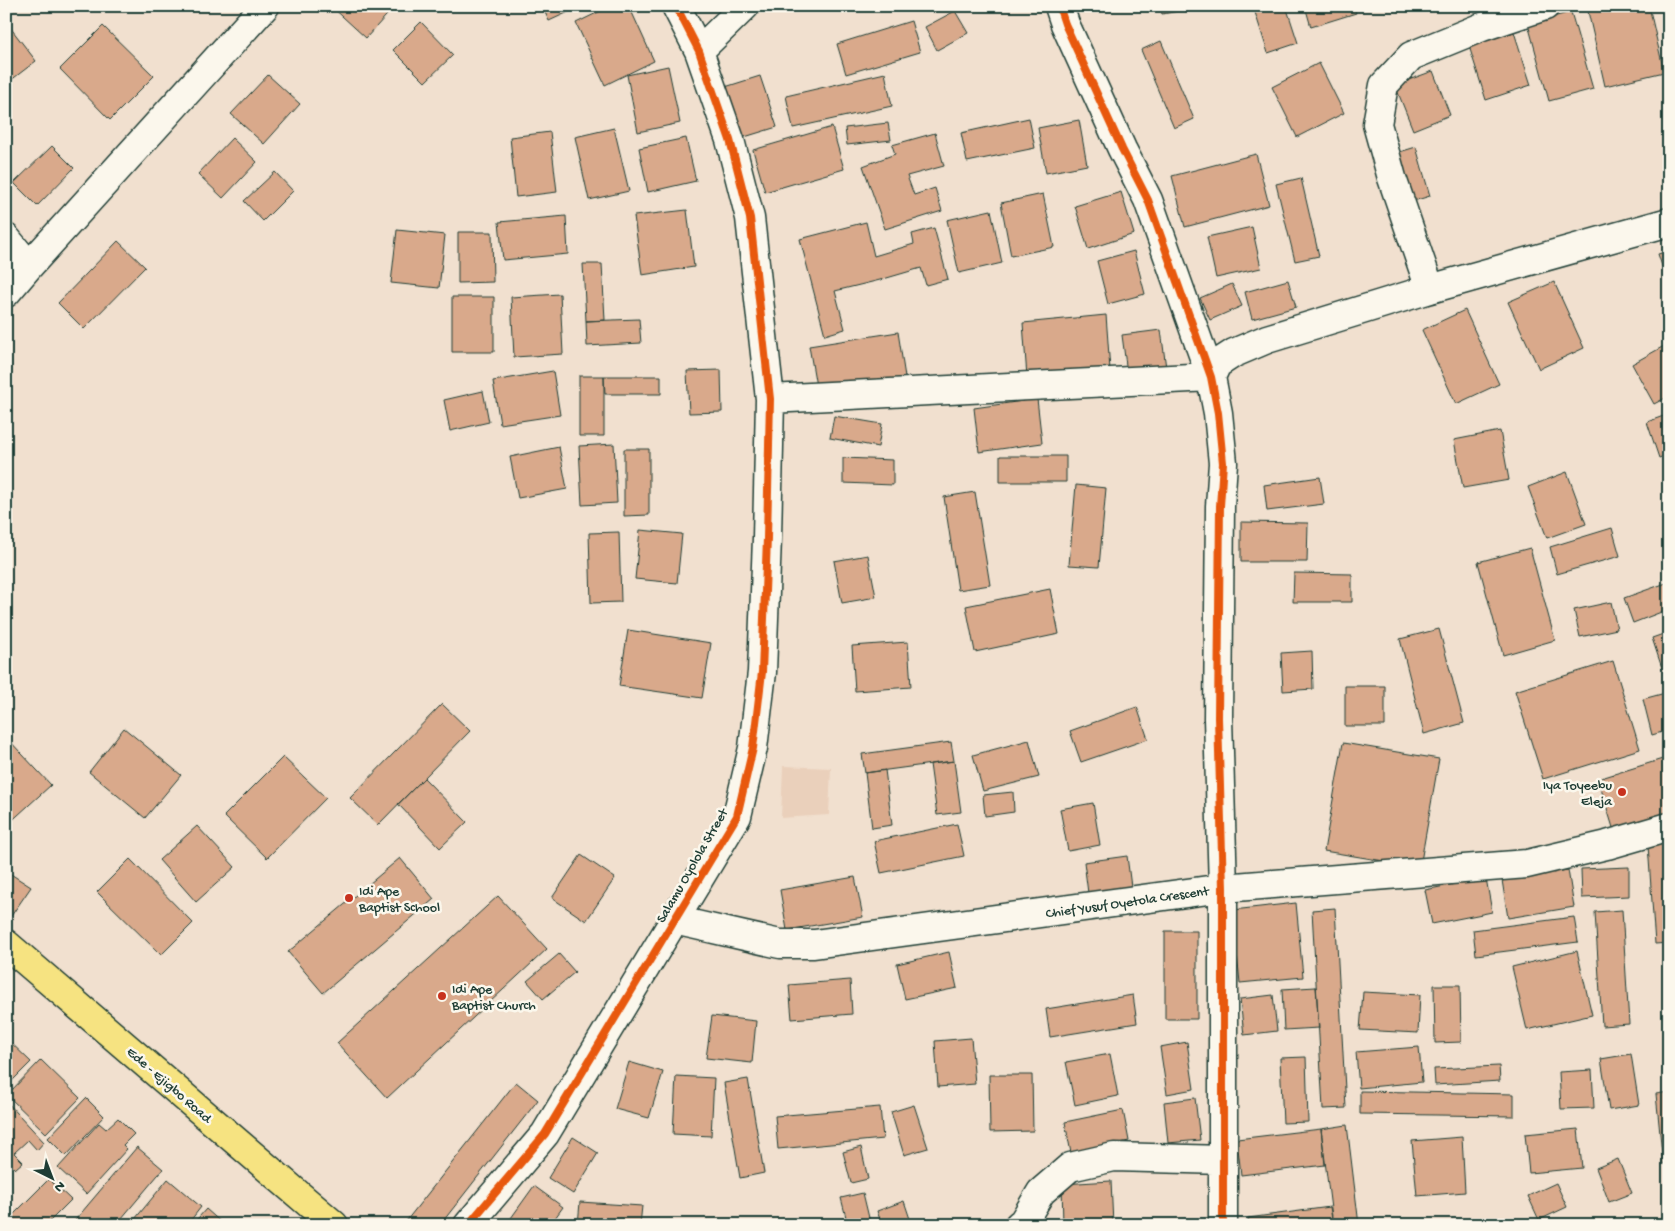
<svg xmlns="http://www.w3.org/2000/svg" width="1675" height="1231" font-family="'Gochi Hand',sans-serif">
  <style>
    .built { fill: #ead0bb }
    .building { fill: #d9a98b; stroke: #1f3d34 }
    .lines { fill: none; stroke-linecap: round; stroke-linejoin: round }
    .minor-casing { stroke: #1f3d34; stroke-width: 31 }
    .major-casing { stroke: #1f3d34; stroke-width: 31 }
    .minor { stroke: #fbf7ec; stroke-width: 28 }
    .major { stroke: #f6e381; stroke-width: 28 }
    .cycleway-casing { stroke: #fbf7ec; stroke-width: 11 }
    .cycleway { stroke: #e8590c; stroke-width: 8 }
    .poi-dot { fill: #c8321e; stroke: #fbf7ec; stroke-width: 2 }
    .labels { text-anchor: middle; stroke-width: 5; stroke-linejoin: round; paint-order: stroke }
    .poi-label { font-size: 14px; fill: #1f3d34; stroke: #fbf7ec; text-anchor: start }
    .street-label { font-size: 14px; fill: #1f3d34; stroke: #fbf7ec }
  </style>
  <rect width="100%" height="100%" fill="#f1e0cf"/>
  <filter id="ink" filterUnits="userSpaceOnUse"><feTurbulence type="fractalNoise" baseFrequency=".02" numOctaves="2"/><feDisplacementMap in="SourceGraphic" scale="10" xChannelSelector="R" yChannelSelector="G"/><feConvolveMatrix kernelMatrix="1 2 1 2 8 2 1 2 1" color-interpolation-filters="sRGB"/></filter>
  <g filter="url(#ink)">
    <path class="built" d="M783 766 831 768 829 815 781 818Z"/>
    <path class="building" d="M331 6H395L366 38Z
      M542 6H574L575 9 549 21Z
      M611 6H629L654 61 605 85 576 23Z
      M1160 6H1202V7L1162 14Z
      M1253 6H1286L1298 43 1268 53Z
      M1305 6H1354L1356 13 1311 27Z
      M1649 6 1664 72 1605 86 1587 7Z
      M955 11 968 33 937 50 925 27Z
      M1571 12 1593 89 1549 101 1528 24Z
      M911 21 920 52 846 74 837 44Z
      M6 22 36 61 6 84Z
      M421 22 453 55 425 82 393 50Z
      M103 26 154 76 110 120 60 69Z
      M1514 32 1531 85 1486 100 1469 46Z
      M1161 41 1194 119 1174 128 1141 50Z
      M1319 63 1344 113 1297 137 1272 87Z
      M668 66 680 123 638 132 627 75Z
      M1433 71 1450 115 1413 130 1395 85Z
      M885 73 892 106 793 128 786 96Z
      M268 75 300 104 264 144 231 114Z
      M760 76 777 127 738 139 722 88Z
      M1029 118 1035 148 967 162 961 133Z
      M1079 120 1087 165 1046 173 1038 128Z
      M888 123 891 140 847 145 845 128Z
      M832 127 844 169 765 192 753 150Z
      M614 128 629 191 589 200 575 137Z
      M550 132 557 192 516 197 510 137Z
      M935 133 944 166 907 176 914 195 935 188 942 211 885 229 863 166 895 154 892 145Z
      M232 138 257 162 223 198 198 174Z
      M686 138 696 181 648 192 639 148Z
      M52 146 74 168 37 206 14 183Z
      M1416 147 1430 196 1407 203 1393 154Z
      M1256 154 1269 205 1185 227 1172 176Z
      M275 172 293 191 263 221 244 201Z
      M1301 178 1319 256 1295 261 1276 184Z
      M1121 192 1134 234 1088 249 1075 206Z
      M1043 194 1054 247 1011 256 1001 203Z
      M687 210 694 267 642 275 634 216Z
      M991 210 1002 263 959 273 947 220Z
      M566 216 568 254 503 260 499 222Z
      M866 222 874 256 914 244 912 234 934 228 948 279 926 285 921 268 880 280 835 291 845 329 825 335 800 239Z
      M1252 227 1261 268 1216 278 1207 237Z
      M397 230 445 235 439 288 391 283Z
      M458 232H492L493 282 458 283Z
      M118 241 145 267 84 329 58 303Z
      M1134 251 1145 294 1108 304 1097 261Z
      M1669 251V287L1658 254Z
      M583 264H602L605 320 586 321Z
      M1288 280 1296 307 1252 319 1245 292Z
      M1554 282 1584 348 1539 369 1508 302Z
      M1232 284 1242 306 1210 320 1200 298Z
      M560 294 563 354 514 357 511 297Z
      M452 297H494V352H452Z
      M1465 310 1499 384 1456 404 1422 330Z
      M1106 315 1110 370 1027 377 1023 323Z
      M639 319 641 343 587 346 586 321Z
      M1161 330 1166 368 1127 373 1122 335Z
      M898 332 905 377 817 392 809 346Z
      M1664 346 1669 355V396L1654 404 1632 364Z
      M721 370 722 412 689 413 687 371Z
      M553 371 560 415 500 424 493 381Z
      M579 376H604V436H579Z
      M604 376H661V394H605Z
      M483 391 489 422 450 431 444 400Z
      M1037 399 1042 443 979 452 974 408Z
      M1669 414V454L1659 458 1647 422Z
      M834 416 882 424 878 447 830 438Z
      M1500 431 1509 480 1463 488 1454 440Z
      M614 444 617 503 582 505 579 446Z
      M559 447 567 489 518 498 510 457Z
      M624 449H649V515L624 516Z
      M1000 456H1066V482H1000Z
      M843 458 893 460V485L843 483Z
      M1567 472 1586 524 1547 538 1528 487Z
      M1320 477 1324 504 1267 511 1264 485Z
      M1076 485 1106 488 1099 567 1069 565Z
      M975 492 990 585 958 590 944 497Z
      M1241 522 1308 523 1307 562H1241Z
      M1612 528 1620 556 1557 574 1550 547Z
      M640 530 682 534 677 583 635 579Z
      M619 532 621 602 591 603 589 533Z
      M1530 548 1555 640 1503 655 1478 562Z
      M868 555 876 597 842 603 834 561Z
      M1294 573 1352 574V602H1293Z
      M1669 582V609L1633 623 1624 598Z
      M1050 589 1059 634 975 652 966 606Z
      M1611 602 1617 629 1580 637 1574 610Z
      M1439 629 1464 723 1424 734 1400 639Z
      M628 630 711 643 702 698 619 686Z
      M1669 632V679L1666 680 1652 638Z
      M908 642 911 687 855 691 852 646Z
      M1312 651 1313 689 1283 691 1281 653Z
      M1613 661 1640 749 1543 779 1515 691Z
      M1345 686H1385V726H1345Z
      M1669 692V730L1652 735 1643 699Z
      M442 704 470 731 378 825 350 798Z
      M1137 707 1148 739 1081 762 1070 731Z
      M124 728 181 775 145 818 89 772Z
      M7 738 51 785 6 826V739Z
      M1029 740 1039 777 983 791 973 755Z
      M951 742 954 761 865 773 862 754Z
      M1343 743 1439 759 1420 867 1324 851Z
      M283 757 326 798 267 858 224 816Z
      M1669 757V814L1614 831 1598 779Z
      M954 761 961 812 937 815 930 764Z
      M885 770 892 825 872 828 865 773Z
      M424 778 467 822 440 848 398 804Z
      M1013 792 1014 812 985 816 983 795Z
      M1093 803 1100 845 1068 851 1060 809Z
      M957 824 964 856 881 873 874 841Z
      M197 826 235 867 196 902 159 860Z
      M1669 844V943L1655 944 1648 845Z
      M581 855 615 878 586 921 552 898Z
      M1127 856 1131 887 1088 893 1084 862Z
      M400 858 434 899 323 993 288 952Z
      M130 859 193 923 161 955 97 892Z
      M1629 867V896L1582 898 1581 869Z
      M1568 870 1574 907 1508 918 1502 880Z
      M6 871 31 887 7 922 6 921Z
      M855 877 863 917 787 930 780 890Z
      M1486 878 1492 912 1432 924 1425 890Z
      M498 896 547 949 387 1098 337 1043Z
      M1296 903 1303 977 1240 983 1233 910Z
      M1335 908 1346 1108 1323 1109 1312 910Z
      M1622 910 1629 1024 1602 1026 1595 912Z
      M1574 917 1578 942 1476 955 1473 930Z
      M1165 931H1197V1019H1165Z
      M1577 951 1592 1015 1527 1030 1512 967Z
      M1664 951H1669V1015H1666Z
      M949 952 957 988 905 999 897 964Z
      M559 954 575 972 543 999 527 981Z
      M850 980 852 1014 792 1019 789 985Z
      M1434 985H1460L1461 1042 1435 1043Z
      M1316 987 1319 1028 1284 1030 1282 989Z
      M1363 992 1420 995 1418 1033 1360 1030Z
      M1133 995 1137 1023 1050 1037 1046 1009Z
      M1273 995 1277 1031 1244 1035 1240 999Z
      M712 1016 756 1021 752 1063 706 1058Z
      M6 1038 31 1062 6 1087Z
      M971 1038 975 1084 938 1087 935 1041Z
      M1187 1042 1194 1089 1167 1094 1160 1047Z
      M1419 1047 1422 1082 1359 1088 1356 1052Z
      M1110 1054 1118 1096 1075 1105 1066 1062Z
      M1631 1054 1639 1105 1609 1110 1601 1059Z
      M1306 1057 1308 1122 1283 1123 1280 1058Z
      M41 1060 80 1098 46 1133 7 1095Z
      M629 1062 663 1072 649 1118 615 1109Z
      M1499 1066 1500 1081 1435 1085 1434 1069Z
      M1592 1070 1594 1108 1561 1109 1559 1072Z
      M989 1075H1032L1033 1131 990 1132Z
      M676 1076 714 1078 711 1136 673 1134Z
      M748 1079 764 1173 740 1178 724 1083Z
      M516 1082 538 1100 440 1225H403Z
      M1360 1091 1514 1094V1116L1360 1114Z
      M1669 1092V1163L1663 1164 1656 1094Z
      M86 1098 104 1116 66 1156 48 1138Z
      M1195 1098 1200 1140 1168 1143 1164 1102Z
      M6 1101 44 1142 37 1150 28 1140 14 1153 23 1162 15 1169 6 1160Z
      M914 1105 928 1148 904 1155 891 1112Z
      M880 1107 883 1139 778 1149 775 1116Z
      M1123 1110 1129 1141 1071 1153 1065 1122Z
      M118 1118 134 1134 123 1145 127 1149 86 1194 58 1168 99 1123 106 1129Z
      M1347 1125 1359 1225H1333L1321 1129Z
      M1321 1129 1325 1165 1241 1175 1237 1139Z
      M1578 1129 1582 1168 1529 1173 1525 1134Z
      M573 1137 598 1153 573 1194 548 1178Z
      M1462 1137 1465 1192 1417 1196 1412 1141Z
      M137 1147 163 1169 116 1225H71Z
      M861 1147 868 1179 851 1183 843 1152Z
      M1618 1159 1632 1193 1609 1202 1596 1168Z
      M49 1179 71 1200 46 1225H6V1222Z
      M168 1179 201 1207 187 1225H130Z
      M1111 1181 1113 1225H1063L1062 1184Z
      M1556 1183 1567 1207 1539 1220 1528 1196Z
      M534 1186 563 1207 550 1225H506Z
      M863 1193 870 1222 859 1225H848L841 1198Z
      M904 1201 912 1225H882L877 1211Z
      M580 1202 642 1206 640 1225H578Z
      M1330 1207 1333 1225H1249L1248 1218Z
      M206 1209 224 1225H192Z"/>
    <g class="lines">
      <g class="minor-casing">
        <path id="minor" d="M1059 6 1065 24 1122 149 1148 200 1211 377 1218 413 1223 463 1220 506 1218 718 1223 888V1225
          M699 51 745 6
          M6 238 29 266
          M1430 289 1392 178 1377 124 1384 85 1411 56 1482 27 1545 6
          M6 293 29 266 265 6
          M1211 377 1217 364 1234 353 1267 339 1430 289 1669 222
          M770 399 1211 377
          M674 920 780 944H814L1223 888 1527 864 1607 845 1669 827
          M468 1225 545 1134 737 816 753 748 762 672 767 538 770 399 750 218 730 140 699 51 676 6
          M1019 1225 1023 1222 1041 1192 1070 1167 1114 1157 1223 1160"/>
      </g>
      <g class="major-casing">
        <path id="major" d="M6 944 334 1225"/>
      </g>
      <use href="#minor" class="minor"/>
      <use href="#major" class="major"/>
      <g class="cycleway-casing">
        <path id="cycleway" d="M1059 6 1065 24 1122 149 1148 200 1211 377 1218 413 1223 463 1220 506 1218 718 1223 888V1225
          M468 1225 545 1134 737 816 753 748 762 672 767 538 770 399 750 218 730 140 699 51 676 6"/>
      </g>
      <use href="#cycleway" class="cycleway"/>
    </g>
  </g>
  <g class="poi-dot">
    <circle cx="1622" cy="792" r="5"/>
    <circle cx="349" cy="898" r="5"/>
    <circle cx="442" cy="996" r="5"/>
  </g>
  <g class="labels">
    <g class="poi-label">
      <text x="1612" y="789" text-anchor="end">Iya Toyeebu<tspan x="1612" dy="16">Eleja</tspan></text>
      <text x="359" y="895">Idi Ape<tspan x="359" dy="16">Baptist School</tspan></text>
      <text x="452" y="993">Idi Ape<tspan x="452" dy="16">Baptist Church</tspan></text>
    </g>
    <g class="street-label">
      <text transform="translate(691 865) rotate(-60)" y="5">Salamu Oyolola Street</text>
      <text transform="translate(1127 901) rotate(-8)" y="5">Chief Yusuf Oyetola Crescent</text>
      <text transform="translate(170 1084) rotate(41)" y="5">Ede - Ejigbo Road</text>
    </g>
  </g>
  <rect width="1675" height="1231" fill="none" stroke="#fbf7ec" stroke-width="25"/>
  <rect x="12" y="12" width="1650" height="1206" fill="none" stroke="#1f3d34" stroke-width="2" filter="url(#ink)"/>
  <g transform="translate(52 1178) rotate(138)" stroke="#fbf7ec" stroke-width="4" paint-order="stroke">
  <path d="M0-4L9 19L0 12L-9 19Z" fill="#1f3d34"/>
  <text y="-8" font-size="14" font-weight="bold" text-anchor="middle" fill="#1f3d34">N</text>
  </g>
</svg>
